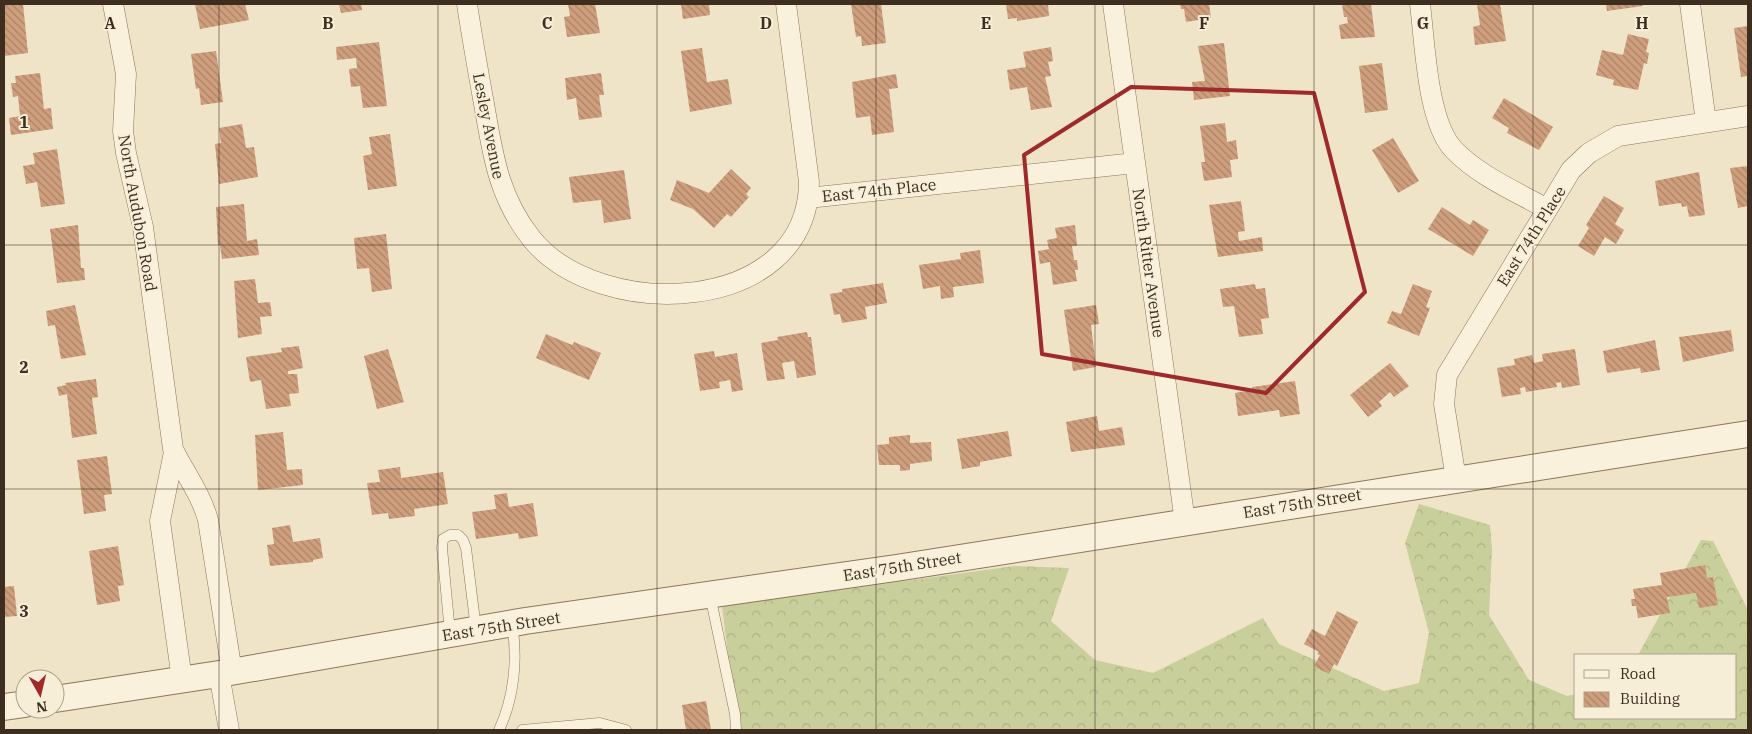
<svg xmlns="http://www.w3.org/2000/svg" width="1752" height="734" font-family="'IBM Plex Serif',serif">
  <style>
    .forest { fill: url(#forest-crowns) }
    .building { fill: url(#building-back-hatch) }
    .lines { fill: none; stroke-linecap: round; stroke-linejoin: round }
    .service-casing { stroke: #8d765c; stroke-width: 11 }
    .minor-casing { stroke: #8d765c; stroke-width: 21 }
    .tertiary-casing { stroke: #8d765c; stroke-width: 28 }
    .service { stroke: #faf1dc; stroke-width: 10 }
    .minor { stroke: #faf1dc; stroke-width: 20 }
    .tertiary { stroke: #faf1dc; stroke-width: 26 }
    .marked { fill: none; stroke: #9e2a2b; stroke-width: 4; stroke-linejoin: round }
    .grid { fill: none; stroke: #3d2e20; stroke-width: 1; stroke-opacity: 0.55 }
    .labels { text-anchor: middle; stroke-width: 4; stroke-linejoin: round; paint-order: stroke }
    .street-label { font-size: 16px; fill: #3d2e20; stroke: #f7eed8 }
    .grid-label { font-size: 16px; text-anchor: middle; font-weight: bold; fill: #3d2e20; stroke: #f7eed8; stroke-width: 4; stroke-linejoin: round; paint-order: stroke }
  </style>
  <defs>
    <pattern id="forest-crowns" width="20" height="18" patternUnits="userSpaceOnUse" patternTransform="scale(1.25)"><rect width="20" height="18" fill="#c9cf9b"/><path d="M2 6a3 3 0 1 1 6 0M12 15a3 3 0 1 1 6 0" fill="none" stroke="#aeb285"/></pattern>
    <pattern id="building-back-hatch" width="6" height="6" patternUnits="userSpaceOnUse" patternTransform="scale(1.25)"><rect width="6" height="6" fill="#cf9f7d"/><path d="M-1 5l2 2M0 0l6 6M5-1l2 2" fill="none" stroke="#a98266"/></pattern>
  </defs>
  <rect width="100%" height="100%" fill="#f0e4c8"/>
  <path class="forest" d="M1419 504 1490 525 1492 549 1489 615 1529 680 1567 696 1576 694V718H1736V655H1638L1701 540 1713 541 1748 610V730H737L722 606 1014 566 1069 568 1051 621 1095 660 1153 673 1263 618 1279 644 1384 691 1419 683 1429 633 1405 543Z"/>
  <path class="building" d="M4 4H23L28 53 4 56Z
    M195 4H245L249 20 200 29Z
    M339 4H361L362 10 341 13Z
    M568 4H595L600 33 567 37 564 17 570 16Z
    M681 4H709L710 15 683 19Z
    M851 4H881L886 43 862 46 861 36 856 37Z
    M1006 4H1048L1049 16 1017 21V18L1008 19Z
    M1180 4H1209L1211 18 1186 22 1184 9H1181Z
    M1342 4H1371L1375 37 1341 39 1339 25 1348 23 1347 17H1344Z
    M1477 4H1500L1506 41 1475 45 1473 27 1480 25Z
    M1606 4H1642L1643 6 1607 11Z
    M1748 26V76L1741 77 1734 28Z
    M1628 34 1649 39 1646 52 1649 53 1647 64 1644 63 1638 90 1613 85 1614 80 1596 75 1602 50 1623 55Z
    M379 42 387 106 363 108 360 86 351 87 349 69 357 68 356 58 337 60 336 47Z
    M1224 43 1230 96 1194 100 1192 82 1205 81 1198 46Z
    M1051 47 1053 61 1048 62 1051 76 1045 77 1052 107 1031 110 1027 87 1010 90 1007 70 1026 67 1023 52Z
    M702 48 707 82 728 79 732 104 690 112 681 51Z
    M216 51 223 102 201 105 199 88 196 89 191 54Z
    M1382 63 1388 110 1365 113 1359 66Z
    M40 73 44 109 51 108 53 129 11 135 9 118 20 116 18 96 13 97 11 83H16L15 76Z
    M601 73 604 95H599L602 117 579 120 576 98 567 100 565 78Z
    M896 74 898 88 889 89 894 132 872 135 870 116 856 118 852 82Z
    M1504 98 1553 127 1539 150 1507 133 1509 128 1492 118Z
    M1225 123 1227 142 1236 140 1238 159 1230 160 1232 177 1204 181 1201 162H1205L1200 126Z
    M242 124 246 148 254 147 258 177 219 184 215 144 221 143 219 128Z
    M390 134 397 186 368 190 363 156 372 154 369 137Z
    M1393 138 1419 181 1398 193 1372 150Z
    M57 149 65 204 41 207 37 182 26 184 23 166 35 164 33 153Z
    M1748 166V206L1738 208 1730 168Z
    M731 169 751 188 746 194 749 197 731 217 727 214 714 228 693 209 670 200 677 180 709 193Z
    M624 170 631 219 604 223 601 200 573 203 569 177Z
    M1699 172 1705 215 1689 217 1687 206 1682 207 1681 203 1659 206 1655 181Z
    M1604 196 1624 208 1615 224 1624 230 1616 244 1605 237 1594 256 1578 246 1589 228 1586 225Z
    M1241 201 1245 231 1238 232 1239 241 1262 237 1263 251 1218 257 1209 205Z
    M244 204 247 241 257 239 259 255 222 259 220 245H218L216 207Z
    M1442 207 1470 225 1473 220 1489 230 1473 256 1428 229Z
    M78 225 81 268H84L85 280 57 283 50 229Z
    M1075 225 1077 246H1072L1074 260H1077L1078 270H1075L1077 281 1053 285 1050 262 1040 264 1038 251 1049 249 1047 240 1057 238 1055 228Z
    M386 234 392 289 372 292 369 268 357 269 354 238Z
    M980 250 984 283 953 287 954 297 941 299 940 286 923 289 919 265 961 259 960 253Z
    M255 279 258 303 270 302 272 316 260 317 262 334 238 338 234 281Z
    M883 283 887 303 865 307 867 319 842 323 840 314 834 315 830 294 842 292V289Z
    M1255 284 1256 289 1265 288 1269 318 1261 319 1263 334 1239 337 1234 306 1223 307 1220 289Z
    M1413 284 1432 291 1426 307 1430 308 1419 336 1387 323 1392 311 1401 314Z
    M75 305 86 355 61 359 55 325 48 326 46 311Z
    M1096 305 1099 324 1091 325 1096 367 1073 371 1064 310Z
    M1731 330 1734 351 1683 362 1679 337Z
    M807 332 808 337H811L816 375 797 378 794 361 782 363 785 379 767 381 761 343 778 340 777 337Z
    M546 334 572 345 574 342 601 353 589 380 536 358Z
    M1655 340 1660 370 1641 373 1640 368 1607 373 1603 351Z
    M299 346 303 368 288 371V374H297L299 393 289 394 291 406 266 409 261 380 250 382 246 357 282 352 281 348Z
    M388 349 404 402 377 409 364 356Z
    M1575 349 1580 385 1562 388 1561 382 1556 383 1557 387 1526 392 1525 387 1520 388 1521 394 1502 397 1497 368 1515 365 1514 359 1532 355 1534 363 1543 361 1542 354Z
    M714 351 715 357 737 353 743 390 732 392 730 380 719 382 720 388 700 391 694 354Z
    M1390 363 1409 386 1394 397 1390 392 1379 402 1382 406 1368 417 1350 395Z
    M96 379 98 397 92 398 97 434 72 438 67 394 59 396 57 387 66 385 65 383Z
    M1295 381 1300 414 1280 417 1279 410 1238 416 1235 393 1252 390V387Z
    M1097 416 1099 431 1122 427 1125 445 1071 452 1066 422Z
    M1008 431 1012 456 980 462V466L962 469 957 439Z
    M283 432 287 470 302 469 303 485 258 490 255 435Z
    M910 435V443L931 442 932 461 910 464V470L900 471V465H879L877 445 889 444V437Z
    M107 456 112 494 104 495 106 511 84 514 77 460Z
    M400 467 401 478 443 472 448 504 414 509 415 516 389 519 388 513 372 515 367 483 380 482 378 470Z
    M507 493 509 507 533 503 538 536 519 539 518 533 476 539 472 512 496 509 494 495Z
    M290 525 293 542 320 538 323 558 313 560V562L270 566 267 545 274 544 272 528Z
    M118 546 124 585 118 586 120 601 97 605 89 551Z
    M1705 565 1707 578 1713 577 1718 605 1699 608 1696 593 1667 597 1670 613 1638 618 1636 606H1632L1631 599H1635L1633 589 1662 585 1660 573Z
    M14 586 17 616 4 617V587Z
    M1337 611 1358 622 1337 666 1334 664 1329 674 1314 666 1320 655 1317 654 1319 652 1304 644 1312 629 1325 636Z
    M706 701 711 730H686L682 705Z"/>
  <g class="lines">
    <g class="service-casing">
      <path id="service" d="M710 595 735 714 736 730
        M450 633 442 548 443 539 450 535H458L463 540 466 548 476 629
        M499 730C514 698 518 659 512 624
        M522 730 600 723 626 730"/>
    </g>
    <g class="minor-casing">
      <path id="minor" d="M113 4 126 74 123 131 126 153 143 227 173 449C184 472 201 494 208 520L232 672
        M467 4C472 37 478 71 484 104 493 155 498 196 531 238 598 323 808 316 809 182L786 4
        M1113 4 1185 522
        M1420 4C1425 43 1427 122 1454 150 1479 176 1517 192 1547 209
        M1690 4 1706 122
        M808 198 1135 163
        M174 452 160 521 182 680
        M1456 479 1444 404 1447 375 1571 170 1589 153 1618 136 1748 116
        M219 674 229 730"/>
    </g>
    <g class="tertiary-casing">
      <path id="tertiary" d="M55 699 219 674 525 621 896 568 1748 434
        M4 707 25 704"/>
    </g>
    <use href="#service" class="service"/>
    <use href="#minor" class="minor"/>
    <use href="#tertiary" class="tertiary"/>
  </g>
  <path class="marked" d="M1131 87 1314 93 1365 292 1266 393 1042 354 1024 155Z"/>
  <path class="grid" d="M219 4V730M438 4V730M657 4V730M876 4V730M1095 4V730M1314 4V730M1533 4V730M4 245H1748M4 489H1748"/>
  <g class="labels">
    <g class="street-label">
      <text transform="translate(489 126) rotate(79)" y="6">Lesley Avenue</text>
      <text transform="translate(879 190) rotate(-6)" y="6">East 74th Place</text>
      <text transform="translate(138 213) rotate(80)" y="6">North Audubon Road</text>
      <text transform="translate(1531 236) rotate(-58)" y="6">East 74th Place</text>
      <text transform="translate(1149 263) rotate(82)" y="6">North Ritter Avenue</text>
      <text transform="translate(1302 503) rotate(-9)" y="6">East 75th Street</text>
      <text transform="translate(902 566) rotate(-9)" y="6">East 75th Street</text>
      <text transform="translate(501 626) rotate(-9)" y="6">East 75th Street</text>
    </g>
  </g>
  <g class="grid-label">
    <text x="110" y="29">A</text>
    <text x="328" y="29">B</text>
    <text x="547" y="29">C</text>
    <text x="766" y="29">D</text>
    <text x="986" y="29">E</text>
    <text x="1204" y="29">F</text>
    <text x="1423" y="29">G</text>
    <text x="1642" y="29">H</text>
    <text x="24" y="128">1</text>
    <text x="24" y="373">2</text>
    <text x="24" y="617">3</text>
  </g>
  <rect width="1752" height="734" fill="none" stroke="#3d2e20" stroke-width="10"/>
  <rect x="1574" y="654" width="162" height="65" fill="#f7eed8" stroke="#ada18e"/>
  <rect x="1584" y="670" width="25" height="8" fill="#faf1dc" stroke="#ada18e"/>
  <text x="1620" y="679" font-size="15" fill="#3d2e20">Road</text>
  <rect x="1584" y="692" width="25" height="15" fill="url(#building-back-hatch)" stroke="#ada18e"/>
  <text x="1620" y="704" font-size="15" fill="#3d2e20">Building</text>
  <g transform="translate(40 694) rotate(172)"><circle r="24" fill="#f7eed8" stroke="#ada18e"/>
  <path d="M0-4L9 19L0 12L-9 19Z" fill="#9e2a2b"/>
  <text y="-8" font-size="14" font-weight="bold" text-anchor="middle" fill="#3d2e20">N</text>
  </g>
</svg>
